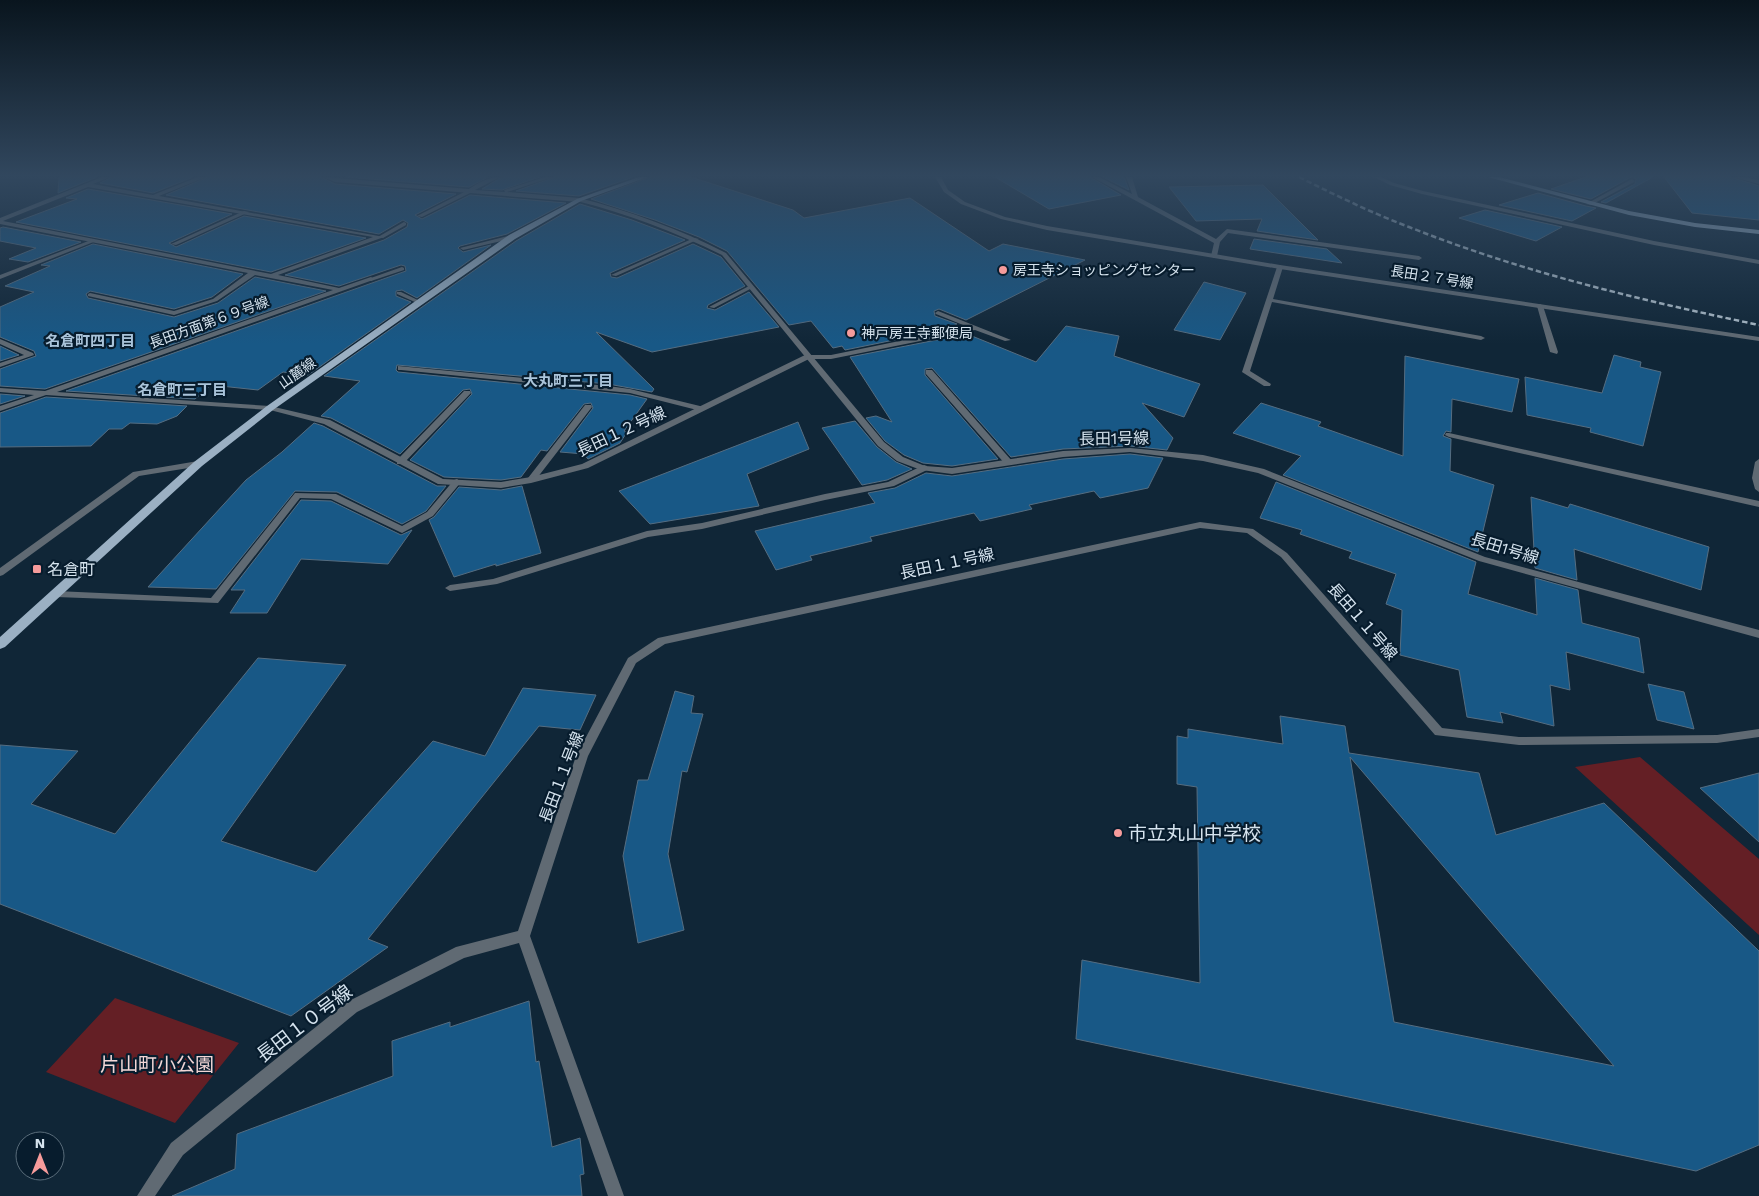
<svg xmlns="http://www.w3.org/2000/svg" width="1759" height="1196" font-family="'Work Sans','Noto Sans JP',sans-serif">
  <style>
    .green { fill: #641f25 }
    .building { fill: #185886; stroke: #556d81; fill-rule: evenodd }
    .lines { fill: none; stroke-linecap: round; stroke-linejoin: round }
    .service { fill: #606a73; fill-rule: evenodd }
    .minor { fill: #606a73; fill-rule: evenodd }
    .tertiary { fill: #606a73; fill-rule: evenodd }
    .primary { fill: #9bb0c3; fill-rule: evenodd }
    .rail { stroke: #adbdc9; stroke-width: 2.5; stroke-dasharray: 5.5 3; stroke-linecap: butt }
    .poi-dot { fill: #f59b9b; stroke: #071c2d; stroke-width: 2 }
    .labels { text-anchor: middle; stroke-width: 4.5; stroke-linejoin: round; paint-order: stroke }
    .far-poi-label { font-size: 14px; fill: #d5e3ee; stroke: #071c2d; text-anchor: start }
    .far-street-label { font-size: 14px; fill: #d5e3ee; stroke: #071c2d }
    .far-neighbourhood-label { font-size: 15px; font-weight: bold; fill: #aac4da; stroke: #071c2d }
    .street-label { font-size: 16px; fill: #d5e3ee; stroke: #071c2d }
    .poi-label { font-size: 16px; fill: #d5e3ee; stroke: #071c2d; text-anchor: start }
    .near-poi-label { font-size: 19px; fill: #d5e3ee; stroke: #071c2d; text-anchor: start }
    .near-street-label { font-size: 19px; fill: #d5e3ee; stroke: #071c2d }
    .near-park-label { font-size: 19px; fill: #f2d6d6; stroke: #071c2d }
  </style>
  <rect width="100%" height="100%" fill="#102637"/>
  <path class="green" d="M1640 757 1759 859V935L1575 767Z
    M115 998 239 1043 175 1123 46 1072Z"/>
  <path class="building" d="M59 177H97L58 193Z
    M112 177H193L153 193 100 183Z
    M208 177H321L335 184 456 194 415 215 422 219 470 195 566 203 507 234 460 246 458 248 463 252 491 245 417 298 402 290 396 291V296L411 302 308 375 283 372 258 390 211 385 195 399 66 391 406 271 405 266 401 265 339 286 285 275 384 240 407 227 408 223 403 220 379 234 166 195Z
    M346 177H488L469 187Z
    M502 177H539L502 190 482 189Z
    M555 177H633L579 196 516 191Z
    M650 177H691L793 210 804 218 910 198 989 251 1003 244 1085 260 966 320 939 309 934 311 935 316 957 324 951 327 953 328 845 350 842 346 833 348 811 321 789 325 727 251 699 237 655 220 591 199Z
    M995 177H1090L1121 195 1049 209Z
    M1103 177H1124L1129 190Z
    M1586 177H1653L1606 203 1601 202 1635 184 1636 179 1631 177 1591 199 1551 189Z
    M1664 177H1731L1759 186V220L1692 213Z
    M1263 185 1318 240 1257 231 1262 219 1196 221 1169 187Z
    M88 189 232 214 169 243 176 247 244 216 366 238 271 272 16 222 77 199 66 198Z
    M1538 193 1586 206 1596 208 1572 221 1499 205Z
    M580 204 632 220 685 240 610 273 611 277 617 278 693 244 721 257 745 286 708 305 707 308 715 310 749 292 779 327 652 352 596 332 654 389 652 392 608 384 397 365 396 370 398 372 630 395 647 399 624 431 627 432 620 443 588 459 584 454 560 452 593 408 591 403 584 404 547 451 541 450 521 477 501 480 444 477 410 460 472 394 470 389 463 390 400 454 331 418 321 416 360 381 324 376 516 241Z
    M1485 210 1562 227 1536 241 1459 218Z
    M3 227 81 242 28 262 9 259 36 248 0 241V228Z
    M1254 239 1327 249 1342 263 1250 249Z
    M93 244 243 274 212 297 174 309 90 291 86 294 88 298 174 317 218 303 255 277 326 291 45 389 0 386V369L36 356 34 351 0 337V307L34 292 5 286 50 266 41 265Z
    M1204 282 1246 293 1220 340 1174 330Z
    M1066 326 1119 336 1114 356 1200 384 1184 417 1142 403 1173 438 1167 450 1130 446 1063 449 1011 457 932 368 925 369V375L998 459 952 466 923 463 904 455 885 441 866 418 876 416 892 422 850 357 967 334 1036 362Z
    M0 346 19 355 0 361Z
    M1614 355 1641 362 1640 367 1661 372 1643 446 1590 432 1591 428 1527 415 1525 377 1602 393Z
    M1405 356 1519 379 1512 412 1452 399 1451 432 1446 431 1443 436 1451 439 1450 471 1494 485 1478 552 1283 475 1301 456 1233 433 1261 403 1321 422 1318 426 1403 456Z
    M0 394 25 396 0 404Z
    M46 397 187 406 177 416 157 424 130 423 122 429H109L91 446 0 447V413Z
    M855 421 877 447 896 462 912 469 887 480 862 485 822 428Z
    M798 422 809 449 747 474 759 506 650 524 619 491Z
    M314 423 323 426 437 486H446L426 511 402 524 337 492 295 491 216 589 148 587 246 480 282 452Z
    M1130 454 1163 458 1148 488 1100 498 1094 491 1029 505 1032 509 980 521 974 513 870 537 872 541 810 556 812 560 776 570 755 531 875 503 868 493 895 488 926 473 952 476 1063 459Z
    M1276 482 1476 562 1468 594 1537 615 1535 578 1578 590 1582 623 1639 638 1644 673 1566 652 1570 690 1550 685 1554 726 1500 712 1503 723 1467 717 1459 670 1400 655 1402 610 1386 604 1396 574 1349 558 1352 552 1300 534 1302 530 1260 518Z
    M522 486 541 553 496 566V564L454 577 429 520 434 517 459 487 501 490Z
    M1531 497 1568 508 1570 504 1709 547 1701 590 1574 549 1577 580 1535 568Z
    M301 500 331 501 401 535 412 530 388 564 301 559 267 613H230L245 590H231Z
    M258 658 346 665 221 841 316 872 433 741 485 756 523 688 596 695 580 730 539 726 368 939 388 947 291 1016 0 904V745L78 751 31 804 115 834Z
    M1648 684 1684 692 1694 729 1657 720Z
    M675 691 694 696 691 713 703 714 687 772 682 771 668 854 684 930 638 943 623 856 638 780H648Z
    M1280 716 1345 726 1349 753 1479 773 1496 835 1604 803 1759 951V1145L1696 1171 1076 1039 1082 960 1200 983 1197 787 1177 784V736L1188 738V729L1283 744ZM1350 757 1614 1066 1394 1022Z
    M1759 773V842L1700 788Z
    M529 1001 536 1062 539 1061 552 1147 580 1138 584 1174 580 1175 582 1196H172L235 1169 237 1134 393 1076 392 1041 450 1022V1027Z"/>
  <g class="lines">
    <path class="service" d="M1092 177H1099L1132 194 1126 177H1132L1138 197 1216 239 1227 229 1419 256 1422 258 1419 260 1228 233 1220 242 1217 256 1214 258 1211 256 1214 243Z
      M1632 179 1635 181 1634 182 1591 205 1586 204Z
      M470 189 473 191 472 192 422 217 417 216Z
      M244 211 249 212 176 245 171 244Z
      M404 222 406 223V225L383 238 378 237Z
      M512 235 515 237 514 238 463 250 460 248Z
      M694 238 699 239 616 276 611 275Z
      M91 240 96 241 0 279V275Z
      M1280 265 1283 267 1273 299 1481 336 1485 338 1481 340 1272 302 1250 371 1271 384 1270 386H1264L1242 372 1277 267Z
      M402 267 404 268V270L371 281 368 279Z
      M749 286 754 287 714 308 709 307Z
      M397 292H401L422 302 417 303 397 294Z
      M1540 304 1543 306 1558 352 1557 354 1550 352 1537 306Z
      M398 366 608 386 630 389 704 407 705 409 701 411 630 393 401 370H398Z
      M926 370H932L1012 461V465H1006L926 374Z
      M464 391H470L471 393 403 464H397V460Z
      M585 405H591L592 407 534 482H528L527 480 528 478Z
      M924 465 927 466V470L894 486 825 500 702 529 648 537 497 584 450 591 445 588 450 585 493 579 647 531 702 523 825 494 888 482Z
      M457 479 461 482 433 516 402 533 331 499 300 498 218 603 56 597 51 594 56 591 211 598 295 493 336 494 402 526 427 512 454 480Z"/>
    <path class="minor" d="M102 177H110L93 184 153 195 198 177H206L159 196 384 237 278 275 339 288 371 277 374 279 373 280 57 392 270 406 330 420 443 479 501 482 531 477 582 464 805 355H831L968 327 936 314 935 313 938 311 1011 340 1005 341 975 330 831 359H809L588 468 531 483 501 488 438 484 324 424 270 410 46 395 0 411V406L34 395 0 392V388L45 391 333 290 255 275 217 301 174 315 88 296V294L90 293 174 311 213 299 248 273 0 224V218ZM88 187 373 237 271 274 3 221Z
      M323 177 469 189C478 183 488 177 500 177L475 190 505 192 504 190 545 177H553L507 192 579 198 582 200 579 202 335 182Z
      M935 177H941L948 190 965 202 1005 217 1047 226 1280 265 1759 337V341L1280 269 1047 230 1001 219 961 204 944 192Z
      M1733 177H1743L1759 180V184Z
      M0 339 33 353 34 355 0 367V363L24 355 0 344Z
      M1446 433H1449L1759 501V507L1449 437 1445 435Z
      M1759 459V492L1755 489 1752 478 1755 462Z
      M198 461 201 462V466L139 476 3 575 0 576V568L133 472Z
      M1200 522 1253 529 1287 553 1442 728 1519 737 1717 735 1759 729V737L1717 743 1519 745 1435 735 1281 557 1247 533 1200 528 665 644 636 663 588 756 530 936 624 1196H608L519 943 464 958 357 1012 183 1155 155 1196H137L171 1143 347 1002 456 947 518 931 576 756 628 658 658 638Z"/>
    <path class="tertiary" d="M1374 177H1381L1394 183 1423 191 1654 241 1759 260V264L1654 245 1422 194 1390 185Z
      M579 198C630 211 679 229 726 253L884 442 903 457 925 466 952 468 1063 451 1130 448 1203 455 1264 469 1485 557 1759 630V638L1479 561 1258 473 1203 461 1130 452 1063 457 952 474 921 470 897 461 878 446 722 255C675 232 628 214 577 201L576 200Z"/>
    <path class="primary" d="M639 177H648L581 201 515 239 273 410 202 466 5 647 0 649V637L194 462 267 406 509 235 577 199Z
      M1488 177H1499L1629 211 1695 223 1759 230V234L1695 227 1629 215Z"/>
    <path class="rail" d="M1299 177C1335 195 1372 213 1409 227 1522 272 1640 300 1759 325"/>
  </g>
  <linearGradient id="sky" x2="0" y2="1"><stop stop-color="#09151e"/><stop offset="0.51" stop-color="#31475e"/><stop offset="1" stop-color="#31475e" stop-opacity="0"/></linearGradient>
  <rect width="1759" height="344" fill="url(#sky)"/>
  <g class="poi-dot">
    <circle cx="1003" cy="270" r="5"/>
    <circle cx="851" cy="333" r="5"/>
    <rect x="32" y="564" width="10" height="10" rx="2.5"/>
    <circle cx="1118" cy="833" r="5"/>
  </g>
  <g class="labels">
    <g class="far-poi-label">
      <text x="1013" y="275">房王寺ショッピングセンター</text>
      <text x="861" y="338">神戸房王寺郵便局</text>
    </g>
    <g class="far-street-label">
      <text transform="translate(1432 277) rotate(9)" y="5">長田２７号線</text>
      <text transform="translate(209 322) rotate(-20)" y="5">長田方面第６９号線</text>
      <text transform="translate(297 373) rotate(-35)" y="5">山麓線</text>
    </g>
    <g class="far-neighbourhood-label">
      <text x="90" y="346">名倉町四丁目</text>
      <text x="568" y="386">大丸町三丁目</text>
      <text x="182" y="395">名倉町三丁目</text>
    </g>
    <g class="street-label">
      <text transform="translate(621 431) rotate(-25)" y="6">長田１２号線</text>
      <text transform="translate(1114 438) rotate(-1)" y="6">長田1号線</text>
      <text transform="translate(1505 548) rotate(17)" y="6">長田1号線</text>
      <text transform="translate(947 563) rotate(-12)" y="6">長田１１号線</text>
      <text transform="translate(1363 621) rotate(49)" y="6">長田１１号線</text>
      <text transform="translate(561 777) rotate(-69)" y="6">長田１１号線</text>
    </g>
    <g class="poi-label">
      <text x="47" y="575">名倉町</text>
    </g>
    <g class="near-poi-label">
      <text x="1128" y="840">市立丸山中学校</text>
    </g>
    <g class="near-street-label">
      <text transform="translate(304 1023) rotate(-37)" y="7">長田１０号線</text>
    </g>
    <g class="near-park-label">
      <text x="157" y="1071">片山町小公園</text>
    </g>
  </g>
  <g transform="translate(40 1156)"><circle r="24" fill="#071c2d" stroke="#596c7a"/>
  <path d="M0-4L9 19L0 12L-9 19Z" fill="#f59b9b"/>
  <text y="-8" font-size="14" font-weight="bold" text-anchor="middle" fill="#d5e3ee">N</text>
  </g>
</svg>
